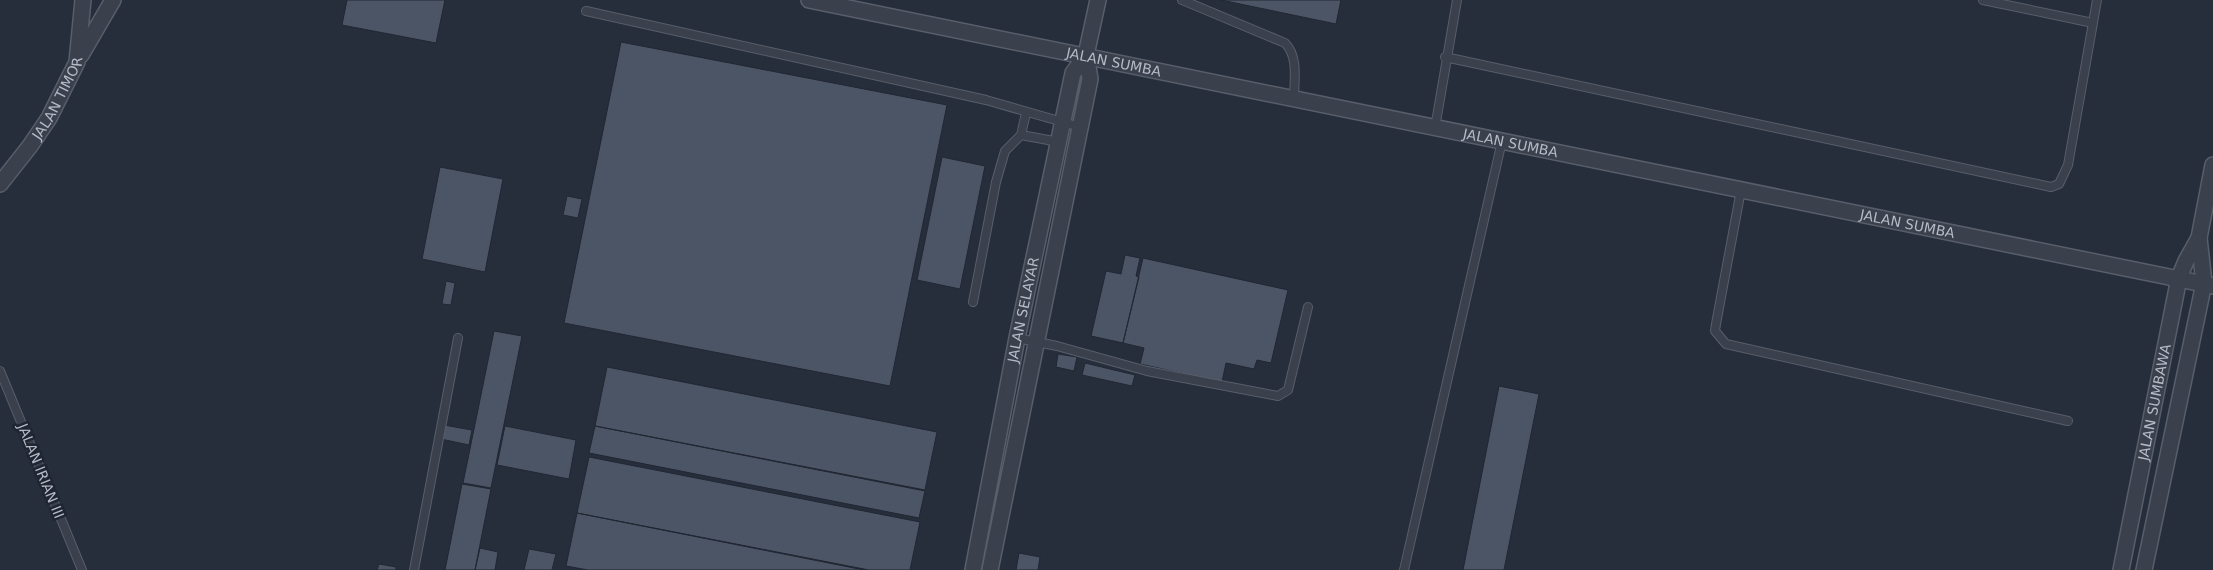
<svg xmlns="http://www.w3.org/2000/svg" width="2213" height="570" font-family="'DejaVu Sans',sans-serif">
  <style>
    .building { fill: #4c5565; stroke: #212733 }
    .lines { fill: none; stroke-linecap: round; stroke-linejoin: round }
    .service-casing { stroke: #585e6a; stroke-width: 10 }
    .minor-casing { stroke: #585e6a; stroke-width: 18 }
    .service { stroke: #3a404c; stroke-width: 8 }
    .minor { stroke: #3a404c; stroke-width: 15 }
    .labels { text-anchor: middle; stroke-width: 5; stroke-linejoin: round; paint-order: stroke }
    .street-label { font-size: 14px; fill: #b5bbc7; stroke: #1f2531 }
  </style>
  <rect width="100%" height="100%" fill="#262e3c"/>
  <path class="building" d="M347 0H445L436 43 342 25Z
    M1221 0H1341L1336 24Z
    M621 42 947 105 890 386 564 323Z
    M942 157 985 166 960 289 917 280Z
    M440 167 503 179 485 272 422 259Z
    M567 196 582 199 578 218 563 215Z
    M1125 255 1140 258 1136 276 1139 277 1123 343 1091 336 1106 271 1121 274Z
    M1143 258 1288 290 1271 363 1257 360 1254 369 1226 363 1222 382 1140 364 1144 348 1123 343Z
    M446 281 455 283 451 305 442 304Z
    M494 331 522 336 491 488 463 483Z
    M1058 354 1077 357 1074 371 1056 367Z
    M1085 363 1135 375 1132 386 1082 375Z
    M607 367 937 432 925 490 595 426Z
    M1499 386 1539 394 1504 570H1463Z
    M444 425 472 430 469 445 441 439Z
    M505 426 576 440 569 479 497 465Z
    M595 426 925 491 919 518 589 453Z
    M589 457 920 522 910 570H869L577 513Z
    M462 484 491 489 475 570H445Z
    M577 513 864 570H588L566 566Z
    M480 548 498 552 495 570H475Z
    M529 549 556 554 552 570H524Z
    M1019 553 1040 557 1038 570H1016Z
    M379 564 396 567V570H377Z"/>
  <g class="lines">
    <g class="service-casing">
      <path id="service" d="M1182 0 1285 43C1299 57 1294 81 1294 99
        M1983 0 2093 23
        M586 11 986 100 1080 127
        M1445 57 2051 187 2059 184 2068 165 2097 0
        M1435 128 1457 0
        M1021 135 1026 113
        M1741 190 1716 324 1715 331 1726 344 2068 421
        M973 302 996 182 1005 151 1021 135 1059 142
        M1017 338 1057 346 1147 371 1278 396 1288 390 1308 307
        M0 371 82 570
        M414 570 458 338
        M1404 570 1502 141"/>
    </g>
    <g class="minor-casing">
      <g id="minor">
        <path id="s1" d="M809 0 2213 286"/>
        <path d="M81 55 113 0"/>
        <path d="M1086 55 1098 0"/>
        <path id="s2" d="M0 184 30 146 49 118 77 62 83 0"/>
        <path id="s3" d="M973 570 1017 338 1073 73 1086 55 1090 79 990 570"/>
        <path id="s4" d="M2121 570 2179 278 2186 261 2199 238 2213 165"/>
        <path d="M2144 570 2204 283 2199 238"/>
      </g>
    </g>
    <use href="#service" class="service"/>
    <use href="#minor" class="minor"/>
  </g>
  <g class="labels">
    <g class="street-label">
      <text dy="5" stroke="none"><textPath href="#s1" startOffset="311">JALAN SUMBA</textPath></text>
      <text dy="5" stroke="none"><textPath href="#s2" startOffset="104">JALAN TIMOR</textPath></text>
      <text dy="5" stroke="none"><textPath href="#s1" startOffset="716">JALAN SUMBA</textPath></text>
      <text dy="5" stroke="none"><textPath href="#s1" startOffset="1121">JALAN SUMBA</textPath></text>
      <text dy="5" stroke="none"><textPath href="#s3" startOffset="265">JALAN SELAYAR</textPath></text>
      <text dy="5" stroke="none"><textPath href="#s4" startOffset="171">JALAN SUMBAWA</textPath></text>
      <text transform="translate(41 471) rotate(68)" y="5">JALAN IRIAN III</text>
    </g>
  </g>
</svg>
